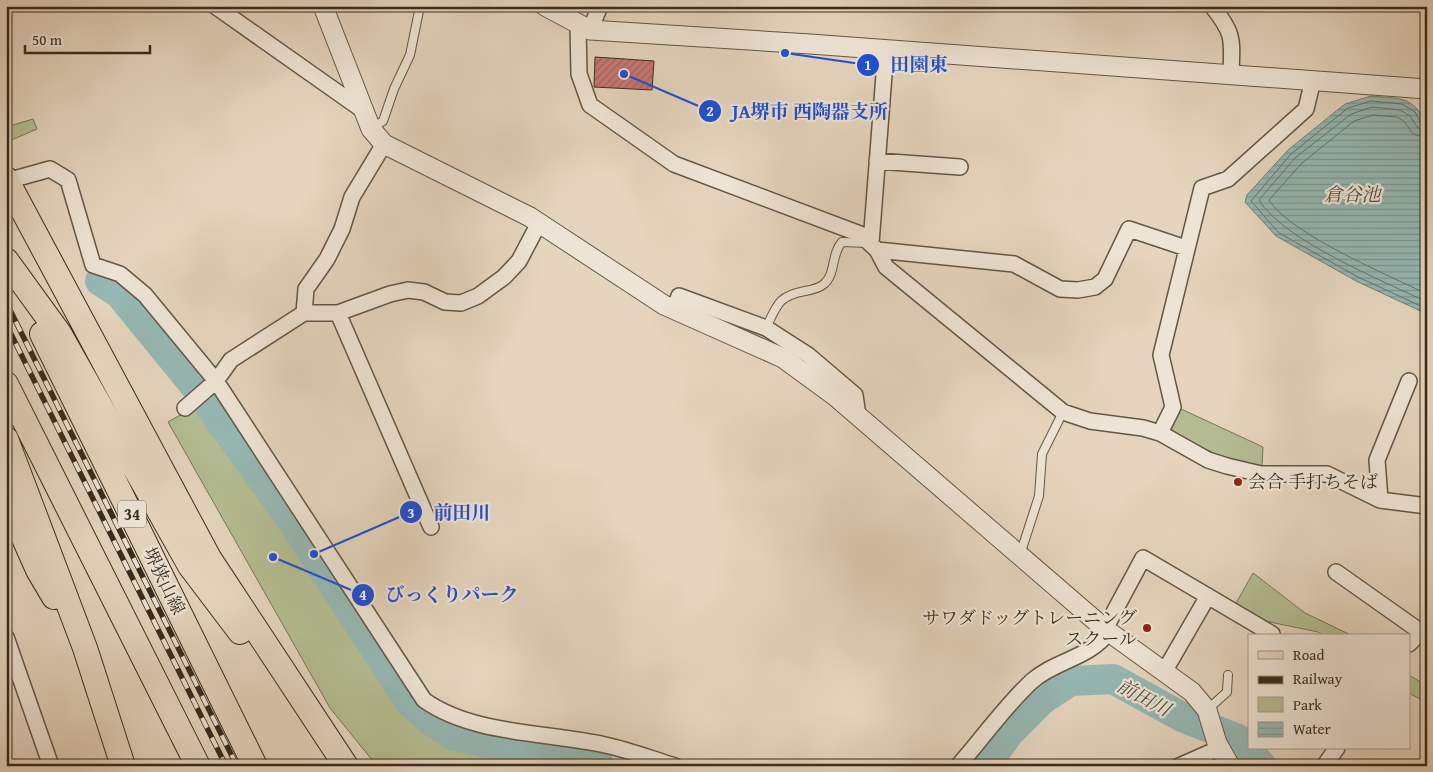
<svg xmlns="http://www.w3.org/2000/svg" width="1433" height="772" font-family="'Gentium Book Plus','Noto Serif JP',serif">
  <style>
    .green { fill: #b4bd92; stroke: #767457 }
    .water { fill: url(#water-rules); stroke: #708077 }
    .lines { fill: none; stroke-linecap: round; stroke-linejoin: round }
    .shore { stroke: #677268; stroke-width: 1 }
    .river { stroke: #96b8b4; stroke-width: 30 }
    .building { fill: url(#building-hatch); stroke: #382c1c }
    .service-casing { stroke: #635644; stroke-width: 10 }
    .minor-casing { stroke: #635644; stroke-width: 18 }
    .tertiary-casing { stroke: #635644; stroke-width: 21 }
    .primary-casing { stroke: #382c1c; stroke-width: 26 }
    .service { stroke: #eee4d5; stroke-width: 8 }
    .minor { stroke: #eee4d5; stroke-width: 15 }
    .tertiary { stroke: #eee4d5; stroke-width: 19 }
    .primary { stroke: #e5d5be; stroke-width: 24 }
    .rail-casing { stroke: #382c1c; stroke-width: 5.5 }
    .rail { stroke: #eee4d5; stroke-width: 4; stroke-dasharray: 11; stroke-linecap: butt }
    .poi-dot { fill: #8f2418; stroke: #eee4d5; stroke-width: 2 }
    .labels { text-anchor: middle; stroke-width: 4.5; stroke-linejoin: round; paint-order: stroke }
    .shield { fill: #eee4d5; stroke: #6f6354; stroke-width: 1 }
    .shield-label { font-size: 16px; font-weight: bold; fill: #382c1c }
    .poi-label { font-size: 18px; fill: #382c1c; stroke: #eee4d5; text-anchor: start }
    .street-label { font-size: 18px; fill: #382c1c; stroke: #eee4d5 }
    .water-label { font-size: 19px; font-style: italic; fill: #504f42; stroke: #eee4d5 }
    .leader { fill: none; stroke: #1d4ed8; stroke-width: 2 }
    .callout-dot { fill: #1d4ed8; stroke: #eee4d5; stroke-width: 2 }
    .mark-label { font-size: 15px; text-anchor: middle; font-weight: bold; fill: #fff }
    .callout-label { font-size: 19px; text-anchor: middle; font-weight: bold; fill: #1d4ed8; stroke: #eee4d5; stroke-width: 4.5; stroke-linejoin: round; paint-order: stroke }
  </style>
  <defs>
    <pattern id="water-rules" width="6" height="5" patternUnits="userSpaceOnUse" patternTransform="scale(1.25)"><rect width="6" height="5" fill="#96b8b4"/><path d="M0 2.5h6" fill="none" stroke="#7b9692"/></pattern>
    <pattern id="building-hatch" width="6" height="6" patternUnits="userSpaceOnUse" patternTransform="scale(1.25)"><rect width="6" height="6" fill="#c77875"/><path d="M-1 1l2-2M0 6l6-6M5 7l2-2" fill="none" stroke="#a3635f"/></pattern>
  </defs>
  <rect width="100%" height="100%" fill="#e5d5be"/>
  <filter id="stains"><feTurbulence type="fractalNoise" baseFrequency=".004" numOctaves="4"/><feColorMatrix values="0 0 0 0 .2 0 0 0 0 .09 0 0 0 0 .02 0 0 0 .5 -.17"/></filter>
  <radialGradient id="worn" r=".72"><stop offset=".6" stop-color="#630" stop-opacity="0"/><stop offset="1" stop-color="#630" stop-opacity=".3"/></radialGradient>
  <path class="green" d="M33 119 37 129 9 141 6 127Z
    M201 403 408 716 460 746 562 766H377L330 708 168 422Z
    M1179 408 1263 447 1262 467 1229 460 1169 432Z
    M1253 573 1305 613 1353 636H1325L1318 632 1260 620 1235 605Z
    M1409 675 1427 686V703L1409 693Z"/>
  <path class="water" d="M1371 96C1400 99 1412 95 1427 124V314L1356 281 1276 236 1245 202 1247 195 1288 150 1345 104Z"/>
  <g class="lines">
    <path class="shore" d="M1427 124 1421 123 1415 112 1402 104 1371 101 1348 108 1291 154 1251 201 1279 233 1358 277 1427 309
      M1427 131 1418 128 1410 116 1400 110 1372 107 1351 114 1295 158 1259 200C1283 240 1383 281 1427 302
      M1427 138 1413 134 1404 121 1397 117 1373 115 1354 121 1301 164 1269 200C1290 234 1388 275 1427 294"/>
    <path class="river" d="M100 281 119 293 195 386 288 515 410 702 430 720 455 736 600 766
      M985 766 1009 733 1043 699 1071 681 1113 679 1182 717 1238 739 1262 766"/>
  </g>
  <path class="building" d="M595 57 654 61 652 90 594 87Z"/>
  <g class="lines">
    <g class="service-casing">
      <path id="service" d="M430 6H438
        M371 129 383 121 394 89 410 55 420 6
        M766 328C777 305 778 296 805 291 811 290 819 288 824 284 836 274 831 254 842 242L867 243
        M1020 555 1039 496 1042 454 1063 412
        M1207 710 1227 692 1228 675"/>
    </g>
    <g class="minor-casing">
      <path id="minor" d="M215 6 364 111
        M1212 6C1235 35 1232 39 1231 75
        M578 25 579 74 590 105 674 164 860 234 877 250 886 267 1063 412 1090 421 1143 428 1160 433 1208 460 1227 466 1261 474H1327L1380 500 1427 506
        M590 30 600 6
        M877 161 960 167
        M7 181 50 169 68 180 93 265 120 274 145 295 216 381 424 700C473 735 547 732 605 745 629 750 652 759 675 766
        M871 243 886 49
        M877 250 1014 264 1060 289 1078 290 1095 287 1105 279 1129 229 1186 248
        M674 310 679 296 766 328 808 355 855 395 858 416
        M304 313 306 289 327 259 342 229 352 197 384 144
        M338 313 431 527
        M185 408 216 381 231 360 304 313H338L390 294 408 290 424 292 445 302 461 303 478 296 504 277 519 261 539 223
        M1160 433 1173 407 1161 355 1202 188 1228 179 1306 109 1313 80
        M1380 500 1377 460 1409 381
        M1336 572 1421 632
        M1105 629 1143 558 1272 634
        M6 637 51 766
        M1409 644 1421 632 1427 636
        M1164 672 1208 596
        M958 766C982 739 1005 706 1032 681 1056 660 1088 659 1109 632
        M1179 766 1220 748
        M1324 766 1337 748"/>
    </g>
    <g class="tertiary-casing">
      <path id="tertiary" d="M323 6 371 129 384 144 530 217 664 305 783 358 835 396 1105 629 1192 692 1207 710 1217 743 1230 766
        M545 6 590 30 810 44 1427 89"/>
    </g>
    <g class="primary-casing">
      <path id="primary" d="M6 179 209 558 346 766
        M6 260 59 333 190 566 240 632
        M42 334 255 766
        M6 384 198 766
        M6 439 85 648 123 766
        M6 498 38 570 54 597"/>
    </g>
    <use href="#service" class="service"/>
    <use href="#minor" class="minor"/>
    <use href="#tertiary" class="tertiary"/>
    <use href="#primary" class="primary"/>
    <g class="rail-casing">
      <path id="rail" d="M6 302 237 766
        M6 324 226 766"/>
    </g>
    <use href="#rail" class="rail"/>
  </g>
  <g class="poi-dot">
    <circle cx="1238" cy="482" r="5"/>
    <circle cx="1147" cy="628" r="5"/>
  </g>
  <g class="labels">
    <rect class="shield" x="118" y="500.5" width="28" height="27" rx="4"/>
    <g class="shield-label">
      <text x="132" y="520">34</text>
    </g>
    <g class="poi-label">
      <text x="1248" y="488">会合 手打ちそば</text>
      <text x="1137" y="624" text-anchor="end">サワダドッグトレーニング<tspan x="1137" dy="21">スクール</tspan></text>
    </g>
    <g class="street-label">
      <text transform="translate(164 581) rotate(64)" y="6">堺狭山線</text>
    </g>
    <g class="water-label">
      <text x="1352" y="201">倉谷池</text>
      <text transform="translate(1144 697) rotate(28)" y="7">前田川</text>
    </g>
  </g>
  <path class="leader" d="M785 53L868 65M624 74L710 111M314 554L411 512M273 557L363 595"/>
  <g class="callout-dot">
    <circle cx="785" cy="53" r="5"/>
    <circle cx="624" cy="74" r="5"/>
    <circle cx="314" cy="554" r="5"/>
    <circle cx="273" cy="557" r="5"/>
    <circle cx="868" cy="65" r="12"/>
    <circle cx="710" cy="111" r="12"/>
    <circle cx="411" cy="512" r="12"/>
    <circle cx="363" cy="595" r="12"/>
  </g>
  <g class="mark-label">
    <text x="868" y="70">1</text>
    <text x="710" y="116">2</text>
    <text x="411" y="518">3</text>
    <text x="363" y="600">4</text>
  </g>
  <g class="callout-label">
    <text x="919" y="71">田園東</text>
    <text x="810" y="118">JA堺市 西陶器支所</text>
    <text x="462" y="519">前田川</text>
    <text x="452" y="601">びっくりパーク</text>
  </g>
  <rect width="1433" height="772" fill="none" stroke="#e5d5be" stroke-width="25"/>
  <rect x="8" y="8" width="1418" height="757" fill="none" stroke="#382c1c" stroke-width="2.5"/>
  <rect x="12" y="12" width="1408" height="747" fill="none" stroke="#382c1c"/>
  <rect x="1248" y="634" width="162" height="115" fill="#eee4d5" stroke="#a59a8b"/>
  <rect x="1258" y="651" width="25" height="8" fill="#e5d5be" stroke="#a59a8b"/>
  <text x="1293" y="660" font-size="15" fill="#382c1c">Road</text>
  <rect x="1258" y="676" width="25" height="8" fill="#382c1c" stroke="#a59a8b"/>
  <text x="1293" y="684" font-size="15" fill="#382c1c">Railway</text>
  <rect x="1258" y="697" width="25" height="15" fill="#b4bd92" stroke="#a59a8b"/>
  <text x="1293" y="710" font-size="15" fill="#382c1c">Park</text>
  <rect x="1258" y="722" width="25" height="15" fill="url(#water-rules)" stroke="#a59a8b"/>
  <text x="1293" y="734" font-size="15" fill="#382c1c">Water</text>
  <path d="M25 45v8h125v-8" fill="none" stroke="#382c1c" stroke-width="2.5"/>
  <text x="32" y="45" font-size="15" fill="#382c1c" stroke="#eee4d5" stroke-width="4" paint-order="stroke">50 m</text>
  <rect width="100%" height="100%" filter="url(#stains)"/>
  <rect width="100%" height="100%" fill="url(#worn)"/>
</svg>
